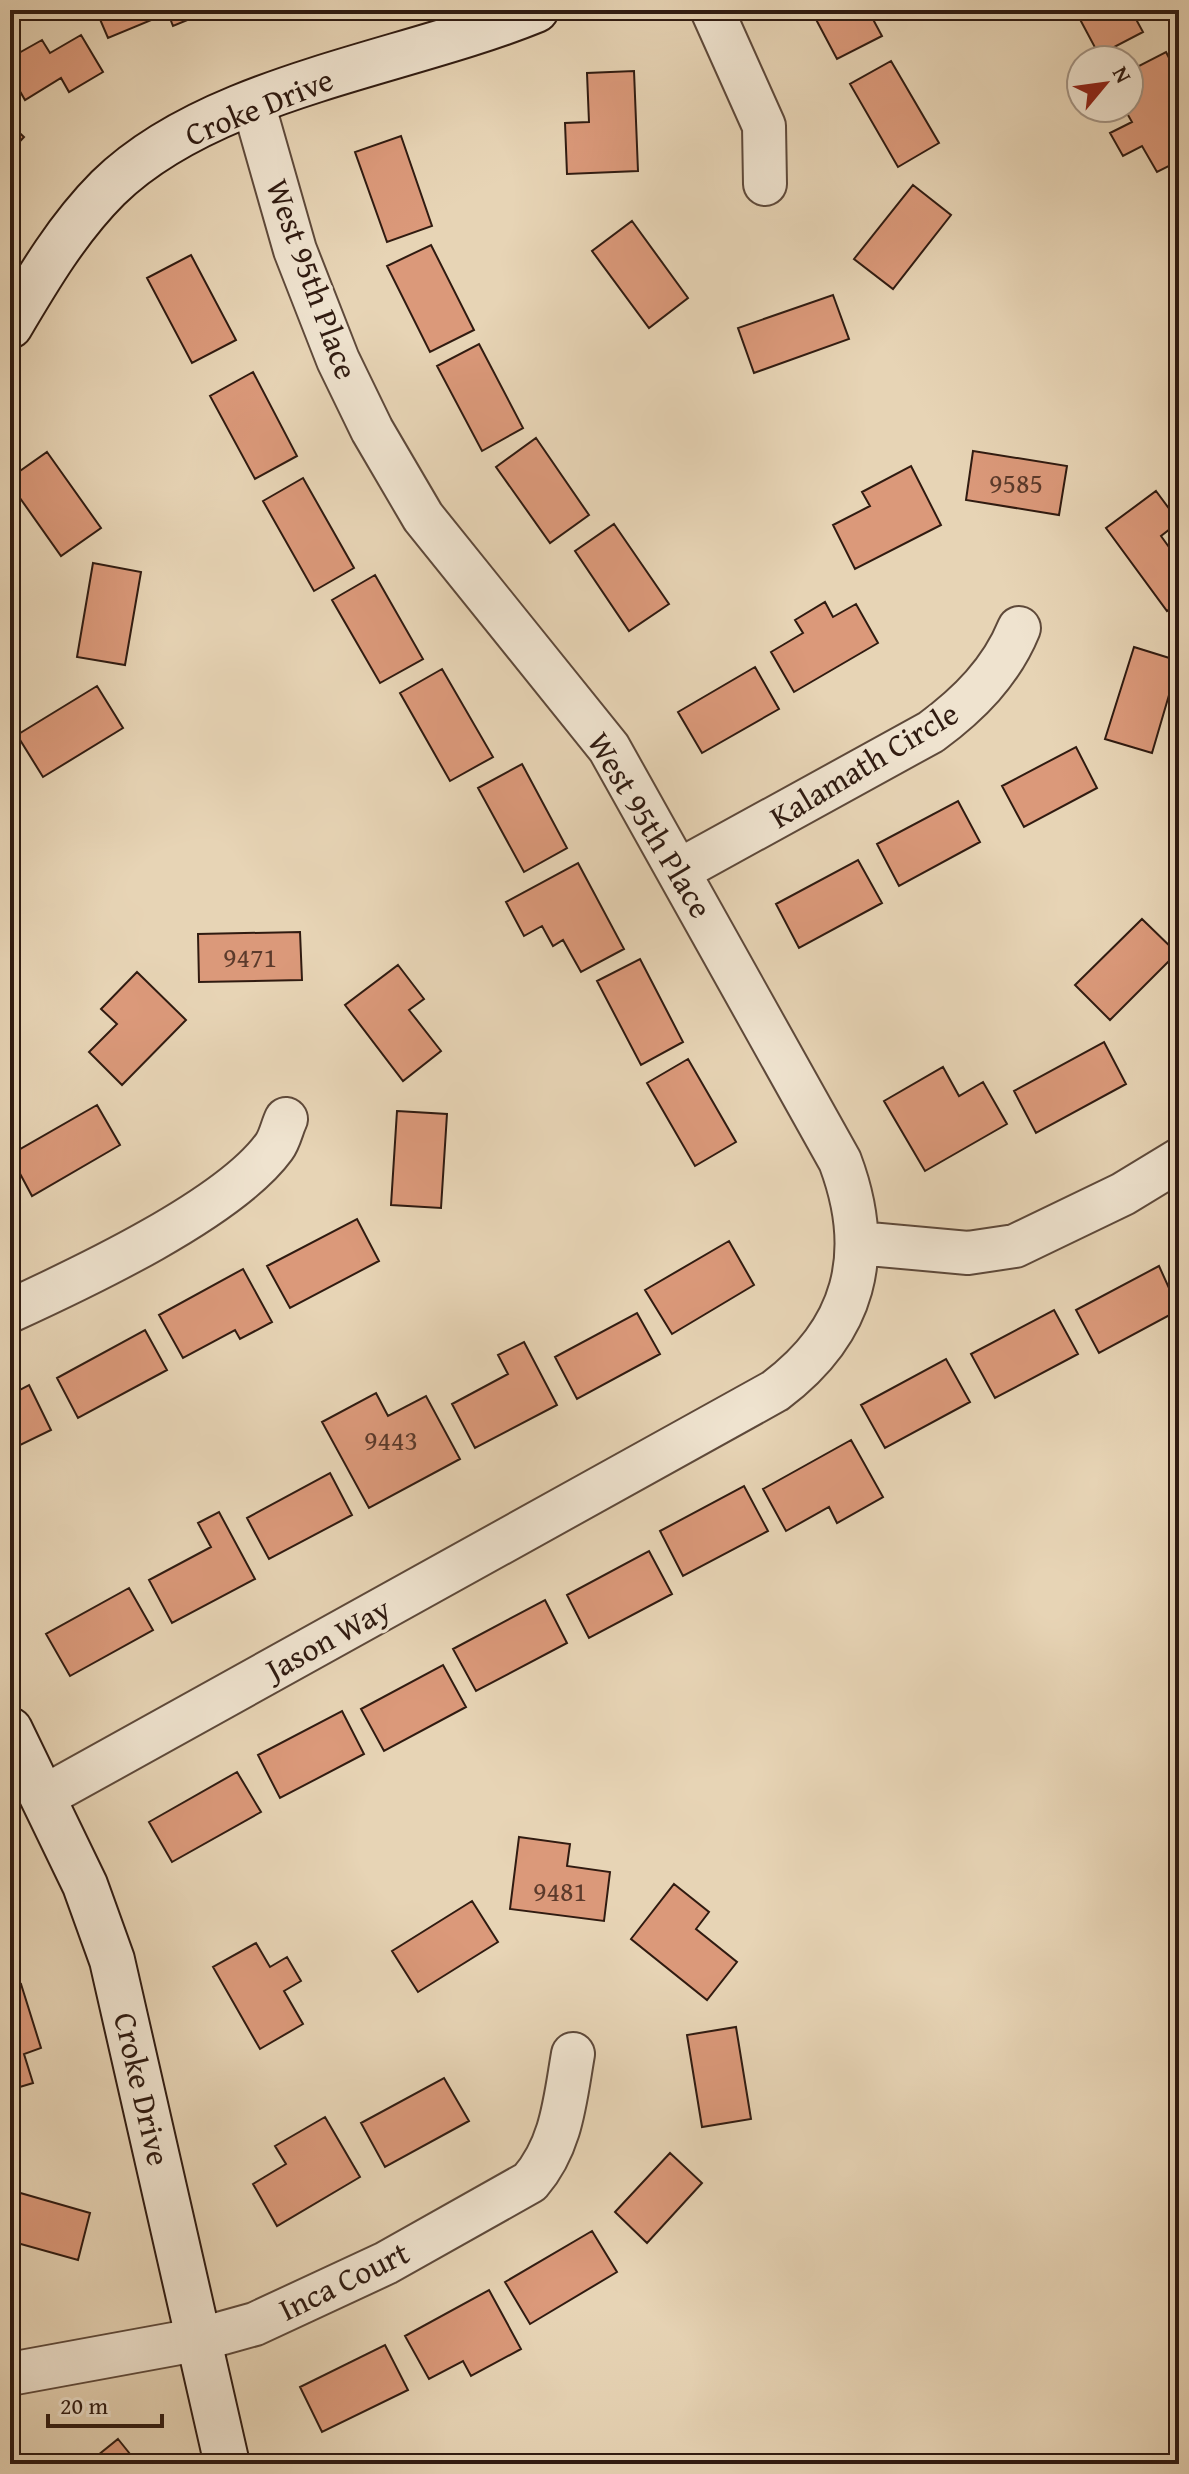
<svg xmlns="http://www.w3.org/2000/svg" width="1189" height="2474" font-family="'Gentium Book Plus',serif">
  <style>
    .building { fill: #db997a; stroke: #301b11; stroke-width: 2 }
    .lines { fill: none; stroke-linecap: round; stroke-linejoin: round }
    .street-casing { stroke: #5e493a; stroke-width: 46 }
    .secondary-casing { stroke: #301b11; stroke-width: 48 }
    .street { stroke: #efe3cf; stroke-width: 42 }
    .secondary { stroke: #efe3cf; stroke-width: 44 }
    .labels { text-anchor: middle; stroke-width: 7; stroke-linejoin: round; paint-order: stroke }
    .number-label { font-size: 28px; fill: #5b3a2b }
    .street-label { font-size: 32px; fill: #301b11; stroke: #efe3cf }
  </style>
  <rect width="100%" height="100%" fill="#e7d4b5"/>
  <filter id="stains"><feTurbulence type="fractalNoise" baseFrequency=".0025" numOctaves="4"/><feColorMatrix values="0 0 0 0 .2 0 0 0 0 .09 0 0 0 0 .02 0 0 0 .5 -.17"/></filter>
  <radialGradient id="worn" r=".72"><stop offset=".6" stop-color="#630" stop-opacity="0"/><stop offset="1" stop-color="#630" stop-opacity=".3"/></radialGradient>
  <path class="building" d="M96 10H206L207 12 173 26 168 13 108 38Z
    M811 10H868L882 36 837 59Z
    M1075 10H1131L1143 32 1099 55Z
    M81 35 103 72 69 92 61 78 25 100 10 74V58L42 40 50 53Z
    M1166 52 1179 77V161L1157 172 1142 146 1123 156 1110 133 1132 122 1124 108H1129V71Z
    M891 61 939 143 898 167 850 84Z
    M634 71 638 171 567 174 565 123 589 122 587 73Z
    M10 124 24 137 10 152Z
    M401 136 432 226 387 242 355 152Z
    M913 185 951 215 893 289 854 259Z
    M632 221 688 298 649 328 592 251Z
    M1179 222V240L1172 226Z
    M431 245 474 330 430 352 387 266Z
    M191 255 236 340 192 363 147 278Z
    M833 295 849 339 754 373 738 328Z
    M479 344 523 428 482 451 437 366Z
    M253 372 297 456 255 479 210 396Z
    M536 438 589 515 550 543 496 467Z
    M973 451 1067 466 1059 515 966 500Z
    M47 452 101 528 61 556 10 484V478Z
    M911 466 941 525 855 569 833 525 870 506 862 492Z
    M303 478 354 568 314 591 263 501Z
    M1156 491 1179 522 1161 536 1179 561V602L1167 611 1106 528Z
    M614 524 669 604 629 631 575 551Z
    M93 563 141 572 125 665 77 657Z
    M375 575 423 659 380 683 332 600Z
    M825 602 833 617 856 604 878 643 794 692 771 652 803 633 795 620Z
    M1134 647 1179 661 1152 753 1105 739Z
    M755 667 779 709 702 753 678 712Z
    M442 669 493 757 450 781 400 693Z
    M97 686 123 728 43 777 17 735Z
    M1076 747 1097 788 1024 827 1002 786Z
    M522 764 567 848 524 872 478 788Z
    M958 801 980 842 899 886 877 844Z
    M858 860 882 903 799 948 776 904Z
    M578 863 624 949 581 972 563 940 553 946 542 926 524 936 506 902Z
    M1142 919 1177 953 1110 1020 1075 985Z
    M300 932 302 980 199 982 198 934Z
    M640 959 683 1042 641 1065 597 981Z
    M398 965 424 999 409 1010 441 1051 403 1081 345 1005Z
    M137 972 186 1020 122 1085 89 1052 117 1024 101 1009Z
    M1104 1042 1126 1084 1036 1133 1014 1091Z
    M688 1059 736 1142 695 1166 647 1083Z
    M943 1067 959 1096 983 1082 1007 1124 925 1171 884 1101Z
    M97 1105 120 1145 32 1196 10 1155Z
    M397 1111 447 1114 441 1208 391 1205Z
    M357 1219 379 1261 290 1308 267 1266Z
    M729 1241 754 1285 672 1334 645 1290Z
    M1179 1243V1261L1171 1247Z
    M1159 1266 1179 1310 1099 1353 1076 1310Z
    M243 1269 272 1322 240 1339 235 1330 183 1358 159 1315Z
    M1054 1310 1078 1354 995 1398 971 1354Z
    M637 1313 660 1354 577 1399 555 1357Z
    M145 1330 167 1370 78 1418 57 1378Z
    M524 1342 557 1405 475 1448 452 1404 508 1374 498 1355Z
    M946 1359 970 1402 885 1448 861 1405Z
    M29 1385 51 1430 10 1450V1395Z
    M376 1393 388 1416 426 1396 460 1459 369 1508 322 1422Z
    M851 1440 883 1497 837 1523 829 1507 786 1531 763 1489Z
    M330 1473 352 1515 269 1559 247 1518Z
    M744 1486 768 1531 683 1576 660 1531Z
    M219 1512 255 1579 172 1623 149 1580 211 1547 198 1523Z
    M649 1551 672 1594 589 1638 567 1595Z
    M129 1588 153 1630 70 1676 46 1634Z
    M545 1600 567 1643 476 1691 453 1649Z
    M443 1665 466 1707 384 1751 361 1709Z
    M342 1711 364 1754 280 1798 258 1755Z
    M237 1772 261 1812 172 1862 149 1822Z
    M519 1837 570 1844 567 1866 610 1872 604 1921 510 1909Z
    M674 1884 709 1912 696 1929 737 1962 707 2000 631 1939Z
    M472 1901 498 1942 418 1992 392 1951Z
    M256 1943 270 1967 287 1957 301 1981 284 1991 303 2024 260 2049 213 1967Z
    M21 1984 41 2048 24 2054 33 2083 10 2090V1987Z
    M736 2027 751 2119 702 2127 687 2035Z
    M444 2078 469 2121 385 2167 361 2123Z
    M325 2117 360 2177 277 2226 253 2184 286 2164 275 2146Z
    M670 2153 702 2183 647 2243 615 2212Z
    M10 2190 90 2213 78 2260 10 2241Z
    M592 2231 617 2272 530 2324 505 2282Z
    M489 2290 521 2349 471 2376 463 2361 429 2379 405 2336Z
    M385 2345 408 2390 322 2432 300 2387Z
    M118 2439 138 2464H87Z"/>
  <g class="lines">
    <g class="street-casing">
      <path id="street" d="M712 10 764 126 765 184
        M680 870 931 732C969 704 1001 672 1019 628
        M858 1243 968 1253 1015 1246 1123 1194 1179 1160
        M10 1311C82 1278 229 1209 274 1147 280 1139 282 1127 286 1119
        M45 1796 775 1391C855 1331 875 1254 840 1161L609 748 423 517 372 430 338 360 295 250 253 103
        M10 2374 201 2339 255 2324 386 2263 530 2182C562 2145 565 2100 573 2054"/>
    </g>
    <g class="secondary-casing">
      <path id="secondary" d="M10 326C39 277 68 228 108 188 211 87 404 64 536 10
        M10 1730 85 1885 112 1960 227 2464"/>
    </g>
    <use href="#street" class="street"/>
    <use href="#secondary" class="secondary"/>
  </g>
  <g class="labels">
    <g class="number-label">
      <text x="1016" y="493">9585</text>
      <text x="250" y="967">9471</text>
      <text x="391" y="1450">9443</text>
      <text x="560" y="1901">9481</text>
    </g>
    <g class="street-label">
      <text transform="translate(259 107) rotate(-22)" y="11">Croke Drive</text>
      <text transform="translate(312 279) rotate(70)" y="11">West 95th Place</text>
      <text transform="translate(864 765) rotate(-31)" y="11">Kalamath Circle</text>
      <text transform="translate(650 825) rotate(59)" y="11">West 95th Place</text>
      <text transform="translate(328 1639) rotate(-29)" y="11">Jason Way</text>
      <text transform="translate(142 2089) rotate(77)" y="11">Croke Drive</text>
      <text transform="translate(344 2281) rotate(-26)" y="11">Inca Court</text>
    </g>
  </g>
  <rect width="1189" height="2474" fill="none" stroke="#e7d4b5" stroke-width="40"/>
  <rect x="12" y="12" width="1165" height="2450" fill="none" stroke="#301b11" stroke-width="4"/>
  <rect x="20" y="20" width="1149" height="2434" fill="none" stroke="#301b11" stroke-width="2"/>
  <g transform="translate(1105 84) rotate(61)"><circle r="38" fill="#efe3cf" stroke="#a39383" stroke-width="2"/>
  <path d="M0-6L14 30L0 20L-14 30Z" fill="#8f2418"/>
  <text y="-12" font-size="22" font-weight="bold" text-anchor="middle" fill="#301b11">N</text>
  </g>
  <path d="M48 2414v12h114v-12" fill="none" stroke="#301b11" stroke-width="4"/>
  <text x="60" y="2414" font-size="24" fill="#301b11" stroke="#efe3cf" stroke-width="6" paint-order="stroke">20 m</text>
  <rect width="100%" height="100%" filter="url(#stains)"/>
  <rect width="100%" height="100%" fill="url(#worn)"/>
</svg>
